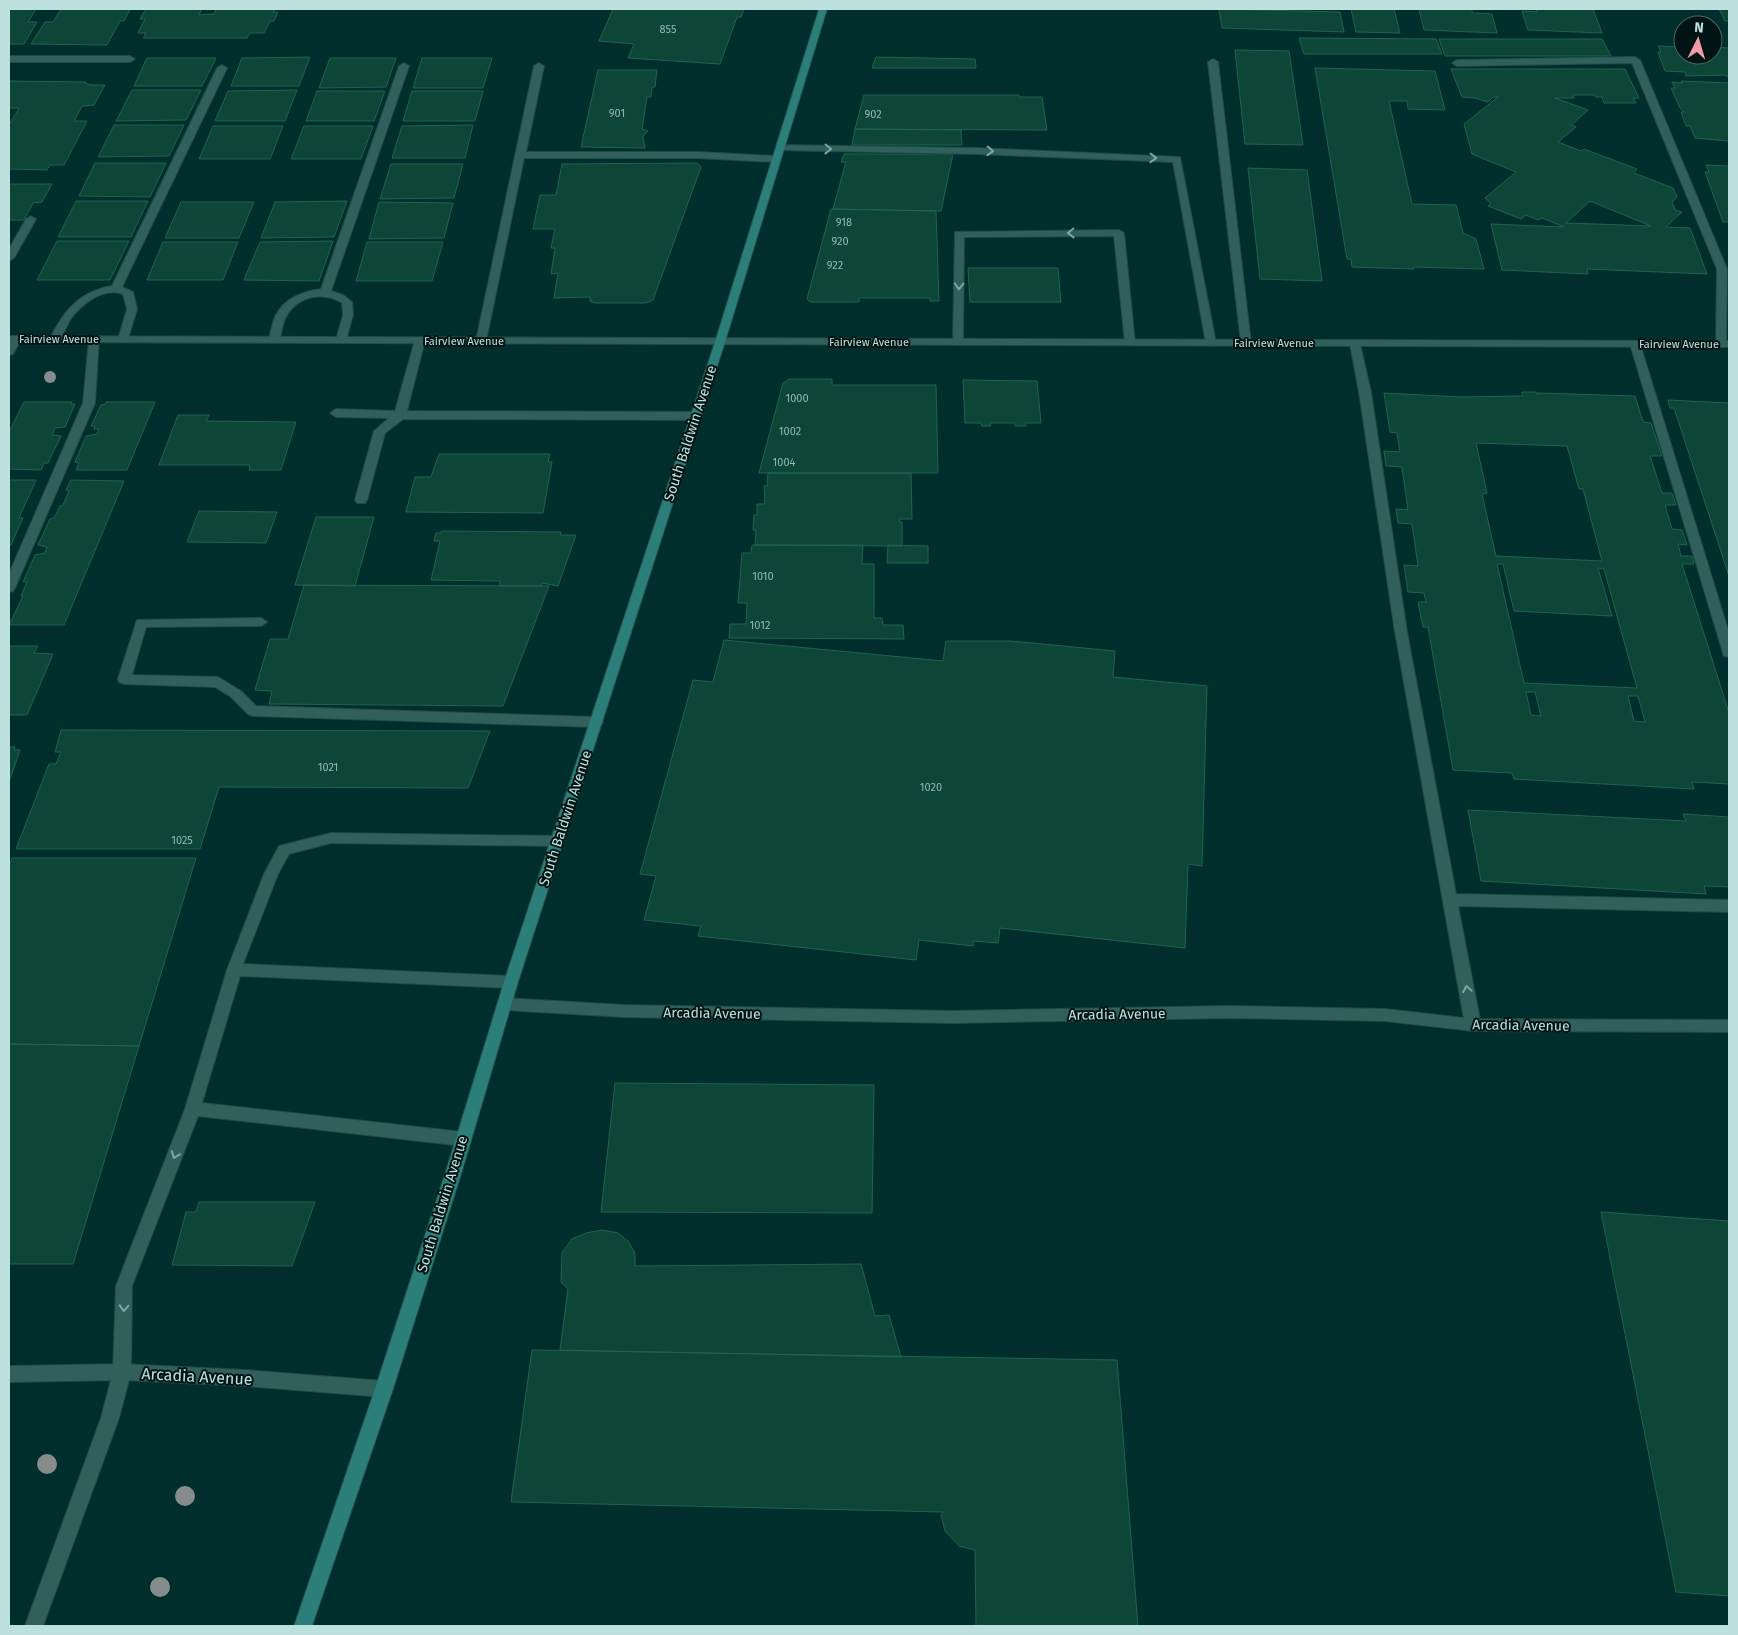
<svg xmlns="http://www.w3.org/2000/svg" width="1738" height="1635" font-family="'Fira Sans',sans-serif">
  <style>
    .building { fill: #0d4536; stroke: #1d6551; fill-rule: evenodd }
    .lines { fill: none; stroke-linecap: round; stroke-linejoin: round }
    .service-casing { stroke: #1e4b48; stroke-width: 2 }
    .minor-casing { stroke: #1e4b48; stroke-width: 2 }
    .tertiary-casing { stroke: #1e4b48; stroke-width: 2 }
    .secondary-casing { stroke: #1e4b48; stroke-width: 2 }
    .service { fill: #305f5c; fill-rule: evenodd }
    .minor { fill: #305f5c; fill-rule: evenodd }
    .tertiary { fill: #305f5c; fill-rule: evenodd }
    .secondary { fill: #2b7e7a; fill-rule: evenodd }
    .tree { fill: #868c8c }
    .oneway { stroke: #7da6a4 }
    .labels { text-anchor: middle; stroke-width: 4; stroke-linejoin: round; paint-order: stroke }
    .number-label { font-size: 11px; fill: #90bab4 }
    .far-street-label { font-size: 11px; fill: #bce1de; stroke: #001413 }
    .street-label { font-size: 14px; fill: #bce1de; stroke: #001413 }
    .near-street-label { font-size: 16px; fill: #bce1de; stroke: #001413 }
  </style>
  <rect width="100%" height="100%" fill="#002e2c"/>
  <path class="building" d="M9 9H36L28 22H37L24 44H9Z
    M61 9H130L124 21H120L107 45 31 44 45 22H53Z
    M146 9H206L201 10 199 15 214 14 216 9H275L273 12H278L274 21H270L264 33H250L247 38H143L146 33H138L145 19H140Z
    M613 9H744L741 17H737L720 64 628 58 634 44 599 41Z
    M1219 9 1340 12 1344 32 1222 28Z
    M1351 9H1394L1400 33 1356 32Z
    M1419 9H1471L1473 13 1492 14 1497 33 1424 30Z
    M1536 9H1593L1602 33 1528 30 1522 11 1537 12Z
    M1719 9H1729V21H1725Z
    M1299 38 1436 39 1442 54H1304Z
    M1439 39H1602L1611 56H1445Z
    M1683 45V55H1713V47L1729 48V77L1725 75 1686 76 1685 72 1665 71 1658 52H1661L1658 46 1682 47Z
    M1235 50 1289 51 1303 145 1245 144Z
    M310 57 299 86H231L242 58Z
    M876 57 975 59 976 68H872Z
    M147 58H216L202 86H134Z
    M330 58H396L386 87 319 88Z
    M422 58H492L483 88H413Z
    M1315 68 1435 71 1445 110 1408 109 1407 101H1389L1412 204 1456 205 1463 233 1476 239 1484 269 1414 267V269L1352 267 1351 259H1347Z
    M1451 69H1625L1639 98H1633L1636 103H1604L1602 97H1596L1595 95H1573L1574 98H1555L1588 110 1571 125 1576 127 1558 142 1581 151 1584 149 1637 169 1634 173 1673 188 1677 197 1672 202 1675 210 1682 212 1666 227 1690 228 1707 274 1587 269 1588 274 1502 270 1491 224 1564 227 1542 218 1538 220 1526 215 1521 219 1488 206 1491 203 1485 198 1516 172 1472 154 1464 124 1498 97H1493L1488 102 1475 98 1462 97ZM1590 201 1651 226 1566 223Z
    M598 70H657L655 87H652L651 97H647L642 129 648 131 643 136 645 148 581 147Z
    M9 81 86 82 85 83 90 85H105L94 105 82 106 74 121H87L64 165H50L47 170 9 169V125L19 108H9Z
    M1681 81 1729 83V141L1695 138 1690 126H1686L1681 112H1684L1680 108 1671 88H1675L1672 82 1682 83Z
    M132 90H201L186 120 116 121Z
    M297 90 285 121H215L228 91Z
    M317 91H385L374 121H306Z
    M412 91H483L475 121H403Z
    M864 95H1019V97H1042L1047 130 855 129Z
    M114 125H184L169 156 98 157Z
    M473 125 465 158H392L402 126Z
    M213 126H283L270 159H199Z
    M304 126H373L361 159H291Z
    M855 129 961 130 962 145H852Z
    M844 154H953L941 211 833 209 846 162H841Z
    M95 163H166L150 197 79 196Z
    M697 163 701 167 653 300 646 303H594L590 301V297L554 298 558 273 551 274 555 248H551L555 229H533L540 195H556L562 164Z
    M391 164H463L454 198 380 199Z
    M1706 165 1729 166V224V222H1723L1705 172H1709Z
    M1248 168 1307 170 1322 281 1260 279Z
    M9 184H52L42 202 33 203 24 220H9Z
    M76 201H148L131 237H58Z
    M347 201 334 237 261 238 275 202Z
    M181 202H254L239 238H165Z
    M379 202 453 203 444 238 369 239Z
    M831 209 936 211 939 301H930V298H859V302H810L807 299Z
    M57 241H129L110 280H37Z
    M333 241 319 281 244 280 260 242Z
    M163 242H238L223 280H147Z
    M367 242H443L432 281H356Z
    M968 268H1058L1061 302H970Z
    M789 379H832V385H936L938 473H759L783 383Z
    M963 380 1037 381 1041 423H1025L1026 426H1015V423H990L991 426H982L981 423H965Z
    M1522 392H1536L1538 395V393L1635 396 1643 422 1651 423 1662 456H1650L1662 493H1672L1676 505H1665L1672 529 1682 530 1687 545 1678 544 1681 556H1692L1694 564H1682L1729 713V784L1692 782 1694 789 1514 779 1512 773 1453 770 1428 627H1423L1418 602H1426L1424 593 1408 592 1404 565 1418 566 1412 524 1398 523 1396 509 1408 510 1402 467 1386 466 1384 451 1400 452 1397 433 1390 432 1384 393 1460 397 1523 396ZM1476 443 1567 446 1579 489H1583L1602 561 1496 556 1482 494 1487 493ZM1497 564H1503L1514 611 1612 616 1598 568 1604 569 1637 688 1524 683ZM1526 692H1535L1541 716 1531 715ZM1628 696H1638L1645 722 1634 721Z
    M1668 400 1729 403V576L1674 408H1670Z
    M24 402H72L71 404H75L65 427 55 428 52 435 61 436 48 463H44L41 470 9 469V432Z
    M106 402H155L127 470H76L79 463 75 462 86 436 97 434 99 429H94L95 426H91L101 405 105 404Z
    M178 415H209L206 421 296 422 281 470H249L250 465H159Z
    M439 454H550L548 462H552L543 513 406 512 415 477H431Z
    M768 473H911L912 519H900L899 522H902V546L755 545 756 530H753L754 515H757V504H765L764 486H767Z
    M9 480H36L19 518H23L11 545H9Z
    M71 480 124 481 64 625H9L23 596H21L27 582H23L35 555 45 553 47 547 38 545 50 519 54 518 60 506 63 505 69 491 66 490Z
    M199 511 277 512 266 543 187 542Z
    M316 517H374L355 586 295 585Z
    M441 531 561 532 560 535H576L558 586 542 583V586H499L500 581 431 580 440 541H434L436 533H441Z
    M752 545H863L862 564H874V618H882L883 625H903L904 639 729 638 730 624H746L747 603H738L742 553H751Z
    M888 545 928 546V563H887Z
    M304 585 542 586H549L503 706 269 704 272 691 255 690 270 639H288Z
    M724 640 943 661 946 641H1011L1115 651 1113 677 1207 686 1202 866 1188 864 1185 948 1000 928 998 943 973 941V946L919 940 916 960 698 936 701 926 644 920 656 876 640 874 693 680 713 682Z
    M9 646H38L34 653 53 654 27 715H9Z
    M61 730 490 731 468 788 219 787 200 849H16L49 764H56L61 752H55Z
    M9 747H15L14 750H20L9 782Z
    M1468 810 1686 821 1683 814 1729 817V887L1704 886 1706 894 1481 881Z
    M12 858H196L139 1046 9 1044V867Z
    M9 1044 139 1046 73 1264H9Z
    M615 1083 874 1085 872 1213 601 1212Z
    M199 1202H315L292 1266 172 1265 186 1212H196Z
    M1601 1212 1729 1221V1596L1676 1592Z
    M602 1230 618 1233 628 1241 635 1253V1266L861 1264 875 1316 889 1315 901 1357 560 1350 568 1289 561 1282 562 1253 572 1239 586 1233Z
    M532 1350 1117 1360 1138 1626H976L975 1550 959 1546 945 1531 941 1515 943 1512 511 1502Z"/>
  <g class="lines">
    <g class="service-casing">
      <path id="service" d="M9 56H130L135 59 130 62H9Z
        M1635 57 1640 60 1727 269 1726 344 1725 346H1717L1716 344 1717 269 1632 63 1457 66 1452 63 1457 60Z
        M1213 59 1218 62 1251 343 1246 346 1241 343 1208 62Z
        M404 63 409 66 331 291 343 295 352 302 353 315 346 340 341 343 336 340 343 315 342 303C323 291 297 296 286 317 282 324 282 333 279 340L274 343 270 342 269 340C271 332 272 324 275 317 283 299 303 291 321 289L399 66Z
        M539 63 544 66 526 152H698L776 156 781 159 776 162 698 158H524L486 341 481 344 476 341 534 66Z
        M222 65 227 68 122 287 133 292 137 309 128 339 123 342 118 339 127 309 123 294C103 287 81 304 70 320 66 327 63 335 59 341H51L50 339C63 311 80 291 112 286L217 68Z
        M779 145 976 148 1180 157 1216 343 1211 346 1206 343 1173 162 976 154 776 150V146Z
        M31 216 36 219 14 258 9 261V249L26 219Z
        M1119 230 1124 233 1135 343 1134 345H1126L1125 343 1114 236 964 237 963 343 962 345H954L953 343 955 232Z
        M16 336 21 339 13 354 9 355V342L12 337Z
        M94 336 99 339 95 403 15 588 13 591 9 592V574L83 403 89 339Z
        M420 337 425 340 407 411 696 412 702 416 696 420 403 419 385 433 367 500 365 503H357L355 500 374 431 389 418 336 417 330 413 336 409 395 411 415 340Z
        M1355 341 1360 344 1371 392 1407 632 1456 894 1729 900V912L1458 906 1481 1025 1478 1029 1473 1031 1468 1029 1465 1025 1395 632 1359 392 1350 344Z
        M1635 341 1640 344 1729 633V657L1724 656 1723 653 1630 344Z
        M261 618 267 622 261 626 146 627 132 675 218 677 241 691 256 706 596 717 601 719 603 722 601 725 596 727 253 716 248 714 231 697 215 687 124 684 119 682 118 679 137 620Z
        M331 833 557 836 562 837 564 841 562 845 557 846 331 843 289 854 278 874 243 964 511 976 516 978 518 982 516 986 511 988 240 976 202 1103 463 1132 469 1134 471 1139 469 1144 463 1146 198 1116 132 1286 131 1372 119 1418 43 1626H25L101 1418 113 1372 116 1286 185 1109 227 970 264 874 279 846Z"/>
    </g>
    <g class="minor-casing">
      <path id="minor" d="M505 998 624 1005 953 1011 1229 1006 1385 1009 1473 1019 1729 1020V1032L1473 1031 1385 1021 1229 1018 953 1023 624 1017 505 1010 500 1008 498 1004 500 1000Z
        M122 1364 245 1370 384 1381 390 1383 393 1389 390 1395 384 1397 245 1386 122 1380 9 1382V1366Z"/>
    </g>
    <g class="tertiary-casing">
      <path id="tertiary" d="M9 336 1729 341V347L9 342Z"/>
    </g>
    <g class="secondary-casing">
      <path id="secondary" d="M819 9H827L725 342 518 982 462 1171 393 1389 312 1626H294L375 1389 446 1171 504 982 715 342Z"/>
    </g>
    <use href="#service" class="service"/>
    <use href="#minor" class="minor"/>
    <use href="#tertiary" class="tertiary"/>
    <use href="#secondary" class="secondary"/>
  </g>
  <g class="tree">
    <circle cx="50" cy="377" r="6"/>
    <circle cx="47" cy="1464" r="10"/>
    <circle cx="185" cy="1496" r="10"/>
    <circle cx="160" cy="1587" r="10"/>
  </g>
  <defs><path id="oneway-chevron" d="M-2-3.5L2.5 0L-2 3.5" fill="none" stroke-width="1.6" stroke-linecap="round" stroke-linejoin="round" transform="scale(1.25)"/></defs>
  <g class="oneway">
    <use href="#oneway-chevron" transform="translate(828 149) rotate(1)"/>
    <use href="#oneway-chevron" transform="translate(990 151) rotate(2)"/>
    <use href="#oneway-chevron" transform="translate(1153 158) rotate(2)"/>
    <use href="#oneway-chevron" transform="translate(1071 233) rotate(179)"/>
    <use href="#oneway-chevron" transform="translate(959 286) rotate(91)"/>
    <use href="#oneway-chevron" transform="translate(1467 989) rotate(-100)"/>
    <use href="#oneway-chevron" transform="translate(175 1155) rotate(112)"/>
    <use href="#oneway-chevron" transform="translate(124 1308) rotate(92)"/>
  </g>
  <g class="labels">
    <g class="number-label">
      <text x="668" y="33">855</text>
      <text x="617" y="117">901</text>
      <text x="873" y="118">902</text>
      <text x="844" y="226">918</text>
      <text x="840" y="245">920</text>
      <text x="835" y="269">922</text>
      <text x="797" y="402">1000</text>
      <text x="790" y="435">1002</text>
      <text x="784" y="466">1004</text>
      <text x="763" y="580">1010</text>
      <text x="760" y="629">1012</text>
      <text x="328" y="771">1021</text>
      <text x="931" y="791">1020</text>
      <text x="182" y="844">1025</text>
    </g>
    <g class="far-street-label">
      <text x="59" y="343">Fairview Avenue</text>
      <text x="464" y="345">Fairview Avenue</text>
      <text x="869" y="346">Fairview Avenue</text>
      <text x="1274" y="347">Fairview Avenue</text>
      <text x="1679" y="348">Fairview Avenue</text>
    </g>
    <g class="street-label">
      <text transform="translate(690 433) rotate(-72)" y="5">South Baldwin Avenue</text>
      <text transform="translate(565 818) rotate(-72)" y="5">South Baldwin Avenue</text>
      <text transform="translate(712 1013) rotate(1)" y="5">Arcadia Avenue</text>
      <text transform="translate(1117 1014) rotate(-1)" y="5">Arcadia Avenue</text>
      <text transform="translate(1521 1025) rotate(1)" y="5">Arcadia Avenue</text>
      <text transform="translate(442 1204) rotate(-73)" y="5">South Baldwin Avenue</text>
    </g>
    <g class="near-street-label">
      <text transform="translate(197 1376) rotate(3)" y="6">Arcadia Avenue</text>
    </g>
  </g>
  <rect width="1738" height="1635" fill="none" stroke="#bce1de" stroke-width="20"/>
  <g transform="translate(1698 40) rotate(5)"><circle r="24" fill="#001413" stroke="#4b6664"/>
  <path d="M0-4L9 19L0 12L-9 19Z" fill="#f39aa7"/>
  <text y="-8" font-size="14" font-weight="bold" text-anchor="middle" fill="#bce1de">N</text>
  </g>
</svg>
